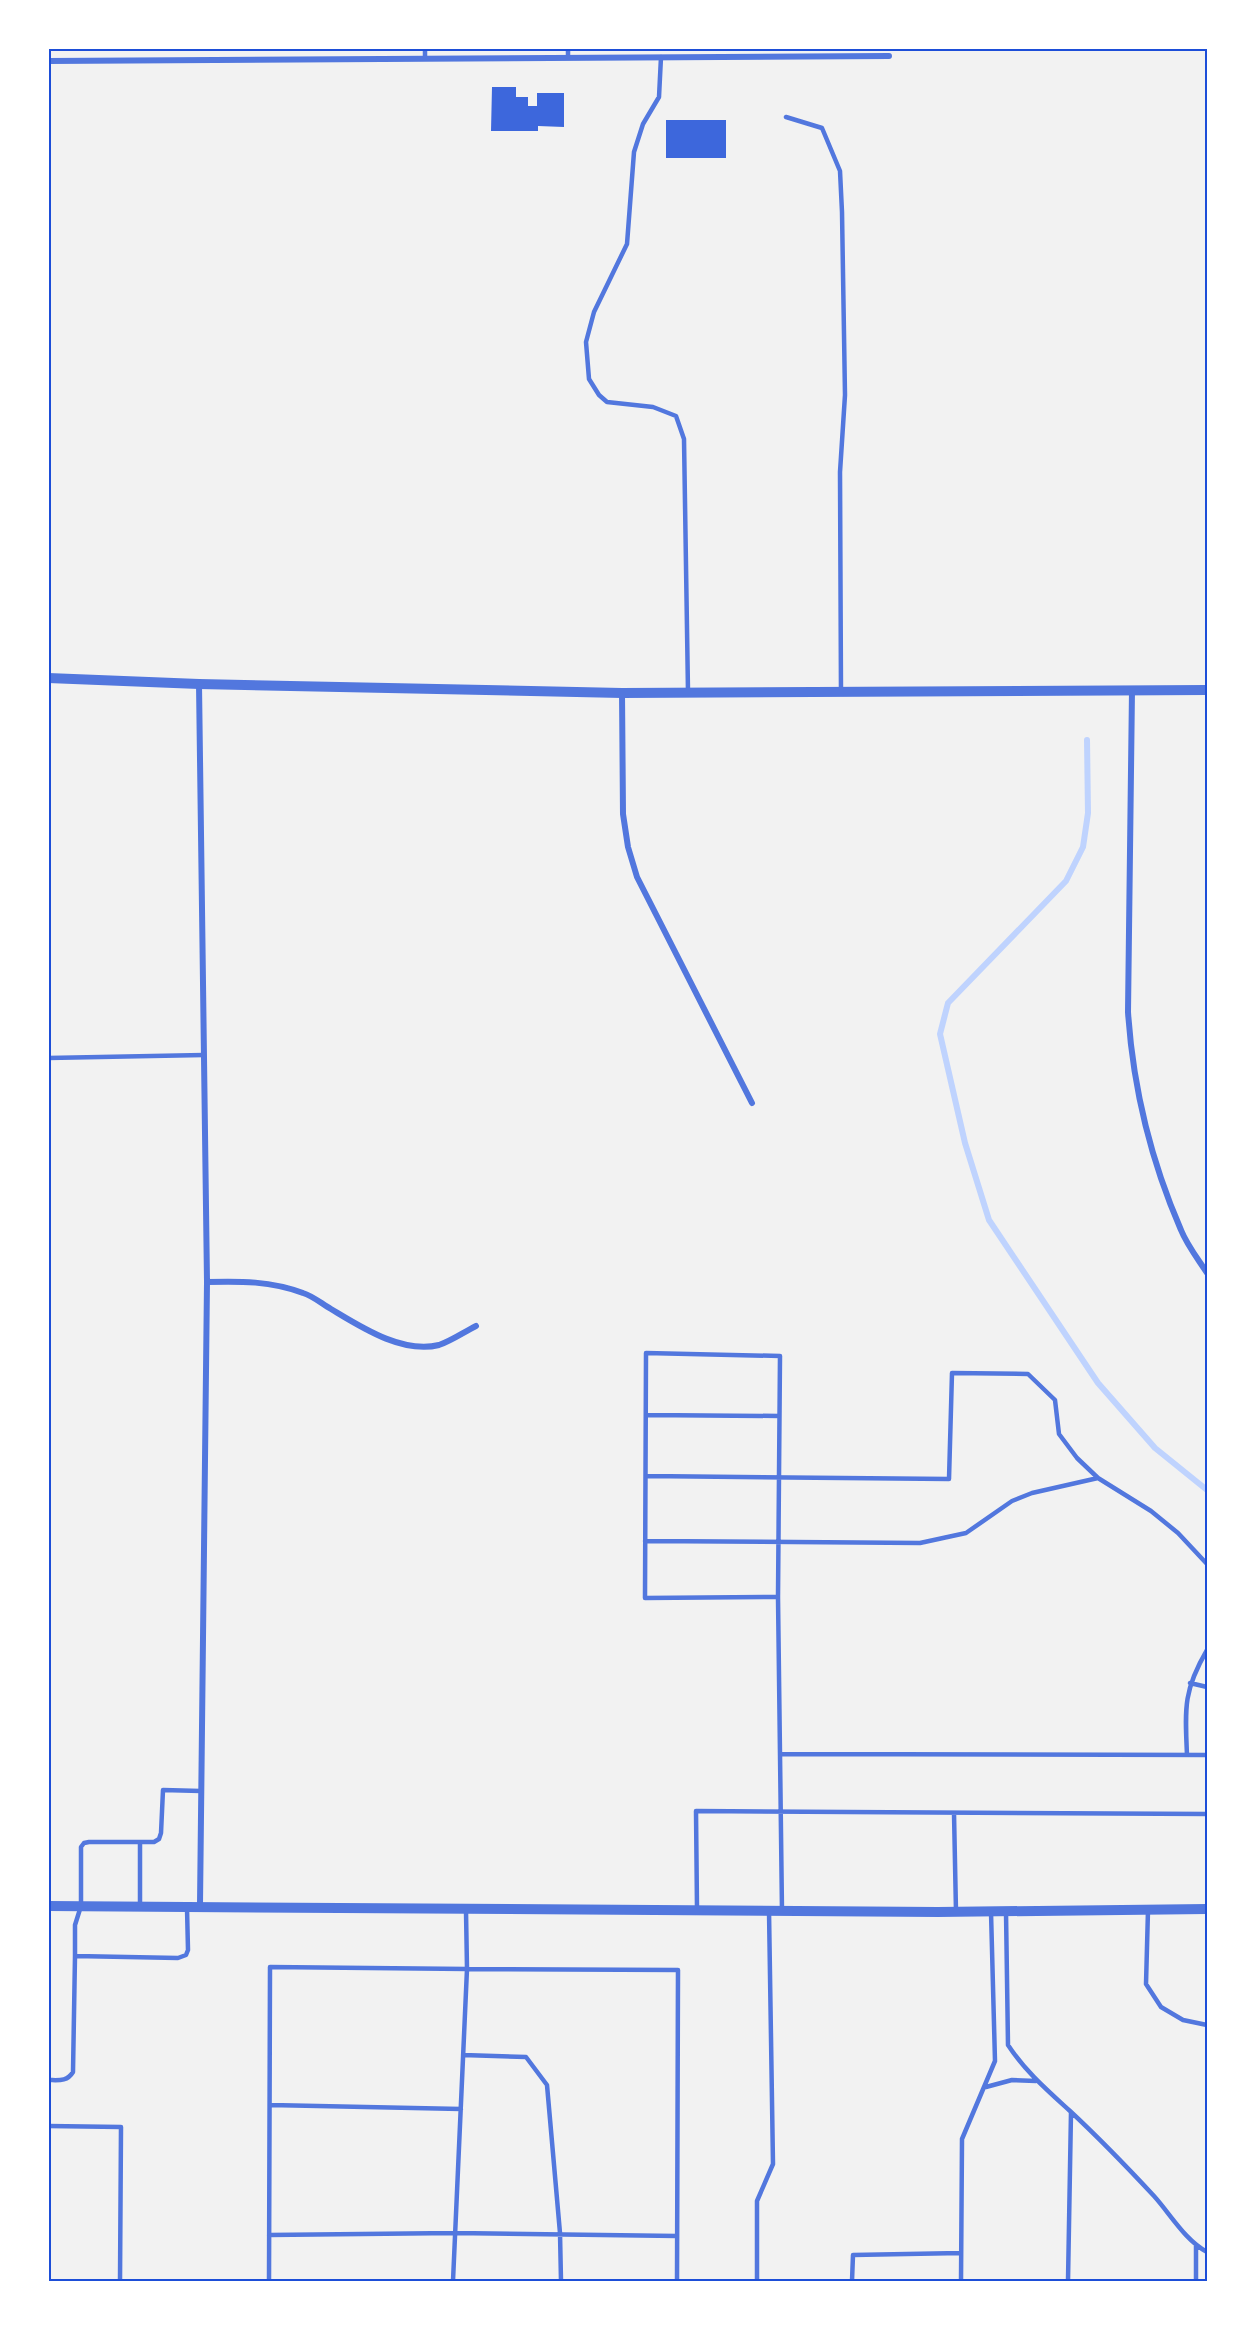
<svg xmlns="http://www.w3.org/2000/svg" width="1255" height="2329" font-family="'Fira Sans Condensed',sans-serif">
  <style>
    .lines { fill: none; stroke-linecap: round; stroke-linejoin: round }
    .stream { stroke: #bfd3fe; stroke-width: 6 }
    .building { fill: #3d67dc }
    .service { stroke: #5277de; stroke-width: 4.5 }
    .minor { stroke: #5277de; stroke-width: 6 }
    .tertiary { stroke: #5277de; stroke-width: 10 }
    .neatline { fill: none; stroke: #1d4ed8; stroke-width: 2 }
  </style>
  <rect width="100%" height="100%" fill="#f2f2f2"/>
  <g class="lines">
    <path class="stream" d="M1087 740 1088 813 1083 847 1066 881 948 1003 940 1034 965 1143 989 1220 1098 1383 1155 1448 1207 1490"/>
  </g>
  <path class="building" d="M492 87H516V97H528V106H537V93H564V127L538 126V131H491Z
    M666 120H726V158H666Z"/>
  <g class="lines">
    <path class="service" d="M425 57V48
      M568 57V48
      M661 57 659 97 643 124 634 152 627 244 594 312 586 342 589 379 599 395 607 402 653 407 676 416 684 439 688 692
      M786 117 822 128 840 171 842 212 845 395 840 472 841 692
      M48 1058 204 1055
      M646 1353 780 1356 778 1597 645 1598Z
      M646 1415 779 1416
      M646 1476 949 1479 952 1373 1028 1374 1055 1400 1059 1434 1077 1458 1098 1478 1151 1511 1178 1533 1207 1564
      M645 1541 920 1543 966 1533 1012 1501 1032 1493 1098 1478
      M778 1597 782 1911
      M1190 1683 1207 1687
      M780 1754 1207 1755
      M1187 1755C1185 1709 1183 1691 1207 1650
      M954 1813 956 1912
      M140 1842V1905
      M187 1908 188 1950 186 1955 178 1958 75 1956V1925L81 1906V1847L84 1843 89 1842H154L159 1839 161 1833 163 1790 201 1791
      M697 1909 696 1811 1207 1814
      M1148 1910 1146 1984 1161 2007 1183 2020 1207 2025
      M1006 1912 1008 2045C1025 2071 1047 2090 1070 2111 1099 2138 1127 2167 1154 2196 1171 2215 1185 2240 1207 2252
      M463 2055 526 2057 547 2085 560 2233 561 2281
      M48 2080C58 2080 67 2082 73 2072L75 1956
      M986 2087 1012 2080 1036 2081
      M270 2105 461 2109
      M48 2126 121 2127 120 2281
      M269 2235 455 2233 677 2236
      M269 2281 270 1967 467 1969 466 1911
      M453 2281 467 1969 678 1970 677 2281
      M757 2281V2201L773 2164 769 1911
      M852 2281 853 2255 961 2253
      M961 2281 962 2139 995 2061 991 1912
      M1068 2281 1071 2112
      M1196 2281V2246"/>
    <path class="minor" d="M48 61 889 56
      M199 684 207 1282 200 1905
      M1132 690 1128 1012C1133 1087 1151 1161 1181 1230 1187 1245 1198 1259 1207 1273
      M622 693 623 814 628 847 637 877 752 1103
      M207 1282C240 1281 271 1281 303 1293 313 1296 322 1304 331 1309 361 1327 402 1354 439 1345 451 1341 464 1332 476 1326"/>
    <path class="tertiary" d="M48 678 199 684 622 693 1207 690
      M48 1906 938 1912 1207 1909"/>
  </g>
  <rect width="1255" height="2329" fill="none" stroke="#ffffff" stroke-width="99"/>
  <rect x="50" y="50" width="1156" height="2230" class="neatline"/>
</svg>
